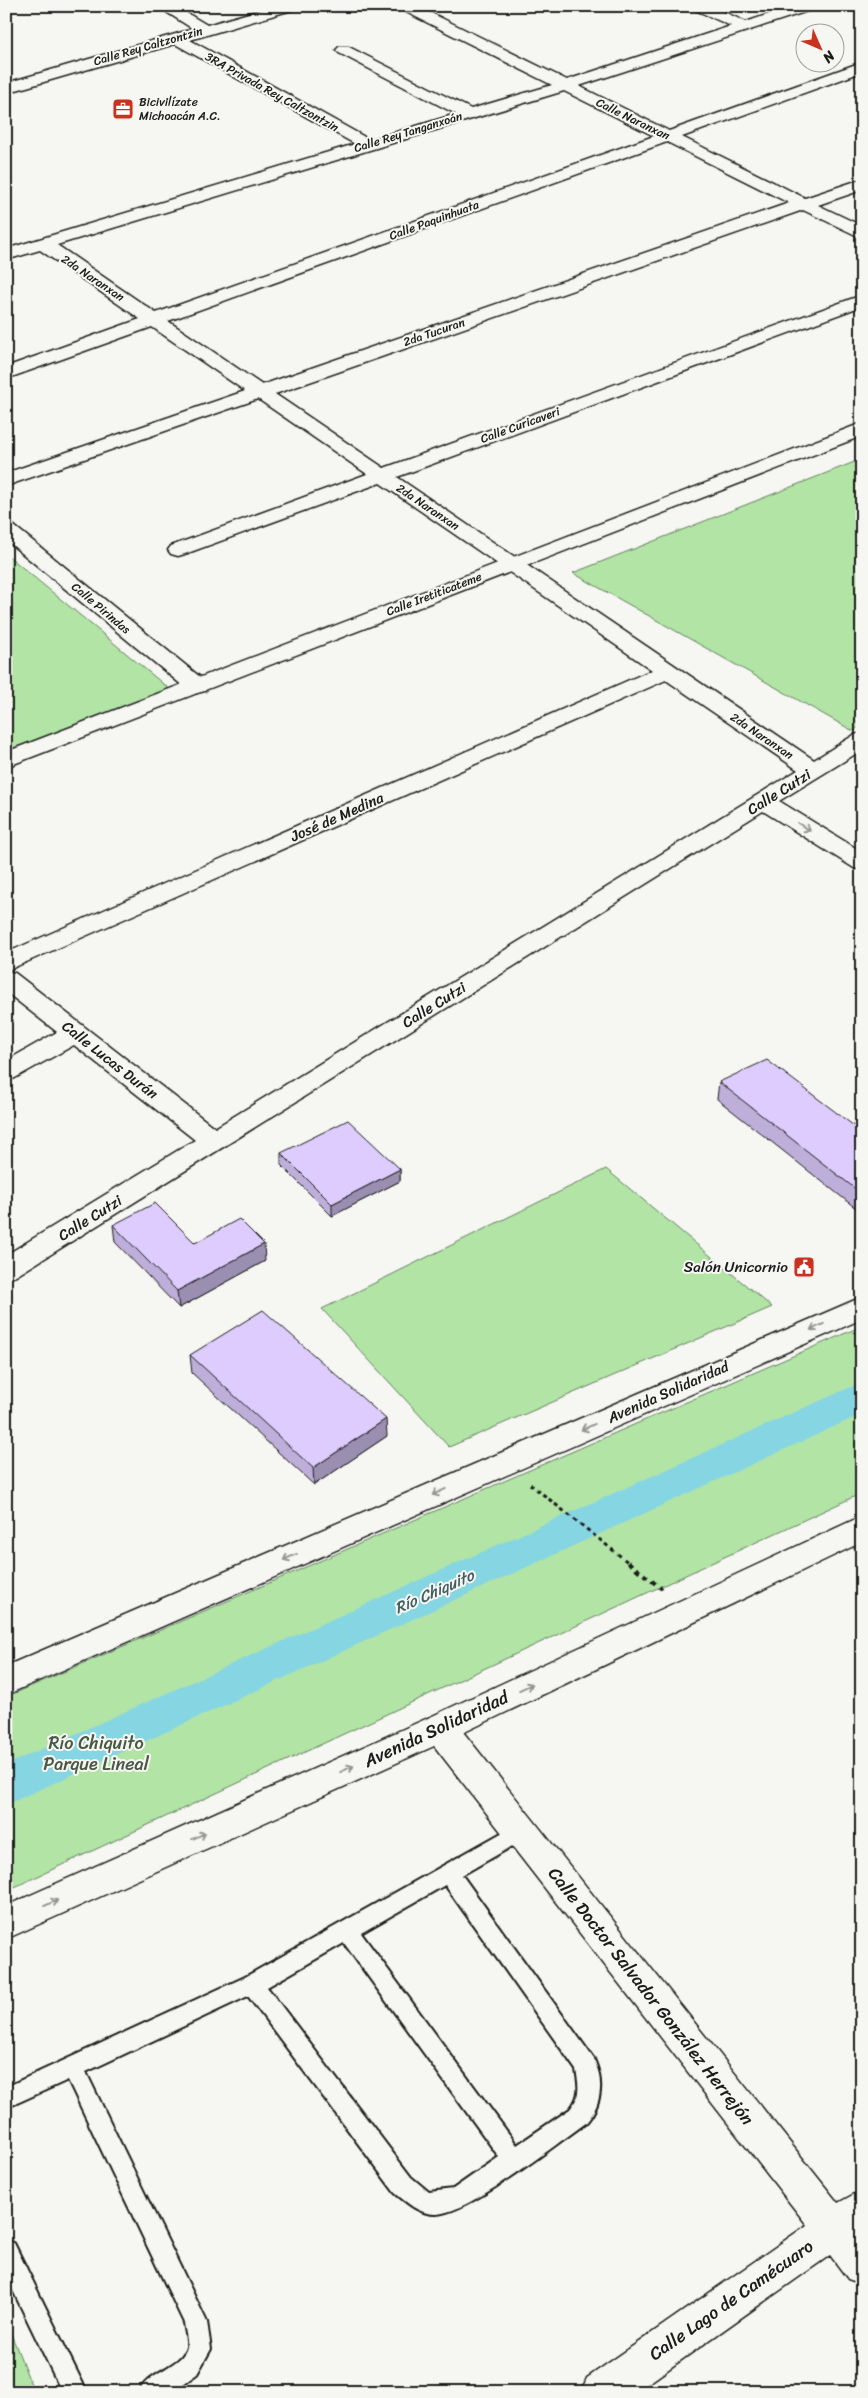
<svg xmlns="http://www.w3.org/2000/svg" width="868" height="2398" font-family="Sriracha,sans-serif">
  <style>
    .green { fill: #b1e4a5; stroke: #668060 }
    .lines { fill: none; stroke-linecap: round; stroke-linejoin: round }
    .canal { fill: #86d5e3; fill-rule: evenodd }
    .service-casing { stroke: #1c1c1c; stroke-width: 4 }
    .minor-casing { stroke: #1c1c1c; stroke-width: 3 }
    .tertiary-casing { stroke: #1c1c1c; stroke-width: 3 }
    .secondary-casing { stroke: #1c1c1c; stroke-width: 3 }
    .path-far1 { stroke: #1c1c1c; stroke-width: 3; stroke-dasharray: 4 4; stroke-linecap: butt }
    .path { stroke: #1c1c1c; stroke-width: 4; stroke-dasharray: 5 5; stroke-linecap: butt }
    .service { fill: #f6f6f2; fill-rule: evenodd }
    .minor { fill: #f6f6f2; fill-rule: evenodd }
    .tertiary { fill: #f6f6f2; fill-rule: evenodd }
    .secondary { fill: #f6f6f2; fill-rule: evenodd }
    .wall { fill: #beafda; stroke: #1c1c1c }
    .shaded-wall { fill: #9b8fb1; stroke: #1c1c1c }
    .building { fill: #ddccfd; stroke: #1c1c1c }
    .oneway { stroke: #949492 }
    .labels { text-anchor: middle; stroke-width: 4; stroke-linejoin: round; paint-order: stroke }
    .far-street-label { font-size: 12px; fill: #1c1c1c; stroke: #f6f6f2 }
    .far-poi-label { font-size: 12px; fill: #1c1c1c; stroke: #f6f6f2; text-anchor: start }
    .street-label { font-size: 15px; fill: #1c1c1c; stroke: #f6f6f2 }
    .poi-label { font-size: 15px; fill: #1c1c1c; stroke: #f6f6f2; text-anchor: end }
    .water-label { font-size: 16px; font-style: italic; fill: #415d62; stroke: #f6f6f2 }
    .near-street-label { font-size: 18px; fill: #1c1c1c; stroke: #f6f6f2 }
    .near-park-label { font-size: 18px; fill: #495845; stroke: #f6f6f2 }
  </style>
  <rect width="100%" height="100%" fill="#f6f6f2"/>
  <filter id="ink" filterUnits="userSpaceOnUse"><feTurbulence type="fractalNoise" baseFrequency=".02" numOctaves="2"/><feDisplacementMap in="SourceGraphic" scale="10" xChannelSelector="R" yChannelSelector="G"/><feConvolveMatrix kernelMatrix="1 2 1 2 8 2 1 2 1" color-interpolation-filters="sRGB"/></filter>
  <g filter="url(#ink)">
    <path class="green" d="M862 459V725L853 731 573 573Z
      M6 554 173 692 6 754Z
      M606 1169 772 1307 449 1447 322 1309Z
      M862 1326V1493L6 1891V1697Z
      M6 2321 34 2392H6Z"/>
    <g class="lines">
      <path class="canal" d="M862 1382V1414L6 1805V1765Z"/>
      <g class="service-casing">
        <path id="service" d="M521 1822 528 1825 531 1831 528 1837 462 1875 594 2059C604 2082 602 2104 586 2123 556 2144 467 2215 435 2214 419 2214 406 2202 395 2193L248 1996 86 2072 207 2322 211 2349 197 2374 172 2392H139C147 2372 183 2366 187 2347 188 2341 185 2330 184 2323L68 2080 6 2108V2087L245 1977ZM445 1885 576 2070C579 2085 581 2096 570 2109L517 2145 361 1933ZM344 1943 499 2157 453 2189 429 2192 411 2177 267 1987Z
          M6 2240 14 2243 87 2392H62L6 2276Z"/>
      </g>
      <g class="minor-casing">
        <path id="minor" d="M157 6H175L207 25 273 6H297L295 9 190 40 370 140 456 114 339 53 336 50 339 47H349L471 109 552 85 400 9 398 6H417L567 80 731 26 693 9 691 6H711L746 22 793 6H816L814 9 579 86 669 131 862 62V72L682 137 805 198 862 179V190L818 205 862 226V238L803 210 275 394 384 468 862 295V306L397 477 814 760 854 735 862 733V750L779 801 862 852V870L854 868 763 811 16 1276 6 1279V1255L195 1140 74 1045 15 1078 6 1081V1061L57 1032 6 992V953L652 670 380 483 185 554 178 556 171 554 168 550 171 546 367 474 258 399 6 486V473L245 391 152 327 6 379V367L140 319 40 250 6 260V249L355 144 175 44 6 93V83L193 29ZM564 91 654 136 156 313 57 245ZM667 142 789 203 262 385 168 321ZM666 680 798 770 215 1128 15 973 6 971Z
          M6 523 13 525 205 681 208 686 205 691 197 693 189 691 6 540Z
          M440 1714 452 1718 838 2203 862 2190V2284L848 2279 830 2255 636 2392H581L587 2378 807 2225 428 1738 423 1728 428 1718Z"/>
      </g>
      <g class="tertiary-casing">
        <path id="tertiary" d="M862 423V436L6 767V752Z"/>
      </g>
      <g class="secondary-casing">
        <path id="secondary" d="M862 1297V1319L6 1695V1666Z
          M862 1516V1542L452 1738 6 1939V1906L428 1718Z"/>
      </g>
      <path class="path-far1" d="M530 1484 629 1563"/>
      <path class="path" d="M628 1562 662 1589"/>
      <use href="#service" class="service"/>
      <use href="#minor" class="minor"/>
      <use href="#tertiary" class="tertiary"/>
      <use href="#secondary" class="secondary"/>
    </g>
    <path class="wall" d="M719 1082 862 1132V1213L717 1099Z
      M281 1153 400 1169V1181L332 1216 281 1165Z
      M113 1225 195 1243 265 1261 179 1308 115 1242Z
      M190 1355 387 1436 314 1485 192 1373Z"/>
    <path class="shaded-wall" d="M400 1169V1181L332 1216V1204Z
      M264 1244 265 1261 179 1308 177 1291Z
      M386 1419 387 1436 314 1485 313 1468Z"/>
    <path class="building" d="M767 1060 862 1132V1194L719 1082Z
      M348 1120 400 1169 332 1204 281 1153Z
      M155 1203 195 1243 239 1219 264 1244 177 1291 113 1225Z
      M263 1310 386 1419 313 1468 190 1355Z"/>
    <defs><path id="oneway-shaft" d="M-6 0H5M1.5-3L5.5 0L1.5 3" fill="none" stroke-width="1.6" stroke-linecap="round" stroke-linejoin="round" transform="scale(1.25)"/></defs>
    <g class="oneway">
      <use href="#oneway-shaft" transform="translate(804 827) rotate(32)"/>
      <use href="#oneway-shaft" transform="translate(817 1327) rotate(156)"/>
      <use href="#oneway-shaft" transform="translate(588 1427) rotate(156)"/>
      <use href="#oneway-shaft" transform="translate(439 1492) rotate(156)"/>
      <use href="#oneway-shaft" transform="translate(290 1557) rotate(156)"/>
      <use href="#oneway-shaft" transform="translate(526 1687) rotate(-25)"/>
      <use href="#oneway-shaft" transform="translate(347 1769) rotate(-24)"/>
      <use href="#oneway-shaft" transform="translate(199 1836) rotate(-24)"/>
      <use href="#oneway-shaft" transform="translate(51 1903) rotate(-24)"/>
    </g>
  </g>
  <defs>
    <g id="office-square" transform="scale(1.125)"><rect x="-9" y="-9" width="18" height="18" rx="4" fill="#c8321e" stroke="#f6f6f2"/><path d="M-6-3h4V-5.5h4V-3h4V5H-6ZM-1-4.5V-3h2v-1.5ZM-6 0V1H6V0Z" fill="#fff"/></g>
    <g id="civic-square" transform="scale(1.125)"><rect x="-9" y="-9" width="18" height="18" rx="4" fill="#c8321e" stroke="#f6f6f2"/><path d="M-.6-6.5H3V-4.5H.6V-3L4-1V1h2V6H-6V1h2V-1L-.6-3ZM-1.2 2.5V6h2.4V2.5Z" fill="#fff"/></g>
  </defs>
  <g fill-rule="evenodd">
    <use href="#office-square" x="123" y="109"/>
    <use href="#civic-square" x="804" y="1267"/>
  </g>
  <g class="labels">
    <g class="far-street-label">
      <text transform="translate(148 46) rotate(-16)" y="4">Calle Rey Caltzontzin</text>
      <text transform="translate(272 92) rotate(29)" y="4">3RA Privada Rey Caltzontzin</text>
      <text transform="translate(633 119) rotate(26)" y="4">Calle Naranxan</text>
      <text transform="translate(408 132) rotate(-17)" y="4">Calle Rey Tanganxoán</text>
      <text transform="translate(434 220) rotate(-20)" y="4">Calle Paquinhuata</text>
      <text transform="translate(93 278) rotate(34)" y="4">2da Naranxan</text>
      <text transform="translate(434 332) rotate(-19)" y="4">2da Tucuran</text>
      <text transform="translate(520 425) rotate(-20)" y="4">Calle Curicaveri</text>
      <text transform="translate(428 507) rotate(34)" y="4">2da Naranxan</text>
      <text transform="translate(434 594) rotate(-21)" y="4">Calle Iretiticateme</text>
      <text transform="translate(101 608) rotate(40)" y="4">Calle Pirindas</text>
      <text transform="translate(762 736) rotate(34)" y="4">2da Naranxan</text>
    </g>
    <g class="far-poi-label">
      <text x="139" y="106">Bicivilízate<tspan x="139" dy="14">Michoacán A.C.</tspan></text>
    </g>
    <g class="street-label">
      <text transform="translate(779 792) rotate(-32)" y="5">Calle Cutzi</text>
      <text transform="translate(337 817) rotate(-24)" y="5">José de Medina</text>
      <text transform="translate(434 1005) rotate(-32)" y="5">Calle Cutzi</text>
      <text transform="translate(110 1060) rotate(38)" y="5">Calle Lucas Durán</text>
      <text transform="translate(90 1218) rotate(-32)" y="5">Calle Cutzi</text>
      <text transform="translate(668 1392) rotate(-24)" y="5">Avenida Solidaridad</text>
    </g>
    <g class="poi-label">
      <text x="788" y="1272">Salón Unicornio</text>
    </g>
    <g class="water-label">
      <text transform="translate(434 1591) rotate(-24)" y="6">Río Chiquito</text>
    </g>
    <g class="near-street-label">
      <text transform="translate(436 1729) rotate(-25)" y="6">Avenida Solidaridad</text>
      <text transform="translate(651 1996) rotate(52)" y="6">Calle Doctor Salvador González Herrejón</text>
      <text transform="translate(731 2300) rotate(-35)" y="6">Calle Lago de Camécuaro</text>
    </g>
    <g class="near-park-label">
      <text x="96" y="1749">Río Chiquito<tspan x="96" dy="21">Parque Lineal</tspan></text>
    </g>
  </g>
  <rect width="868" height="2398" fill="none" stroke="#f6f6f2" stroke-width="25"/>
  <rect x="12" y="12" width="843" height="2373" fill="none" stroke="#1c1c1c" stroke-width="2" filter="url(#ink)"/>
  <g transform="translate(820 48) rotate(135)"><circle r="24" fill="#f6f6f2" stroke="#9f9f9c"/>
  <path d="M0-4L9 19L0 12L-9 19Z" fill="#c8321e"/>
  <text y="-8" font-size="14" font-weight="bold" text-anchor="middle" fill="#1c1c1c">N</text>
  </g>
</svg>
